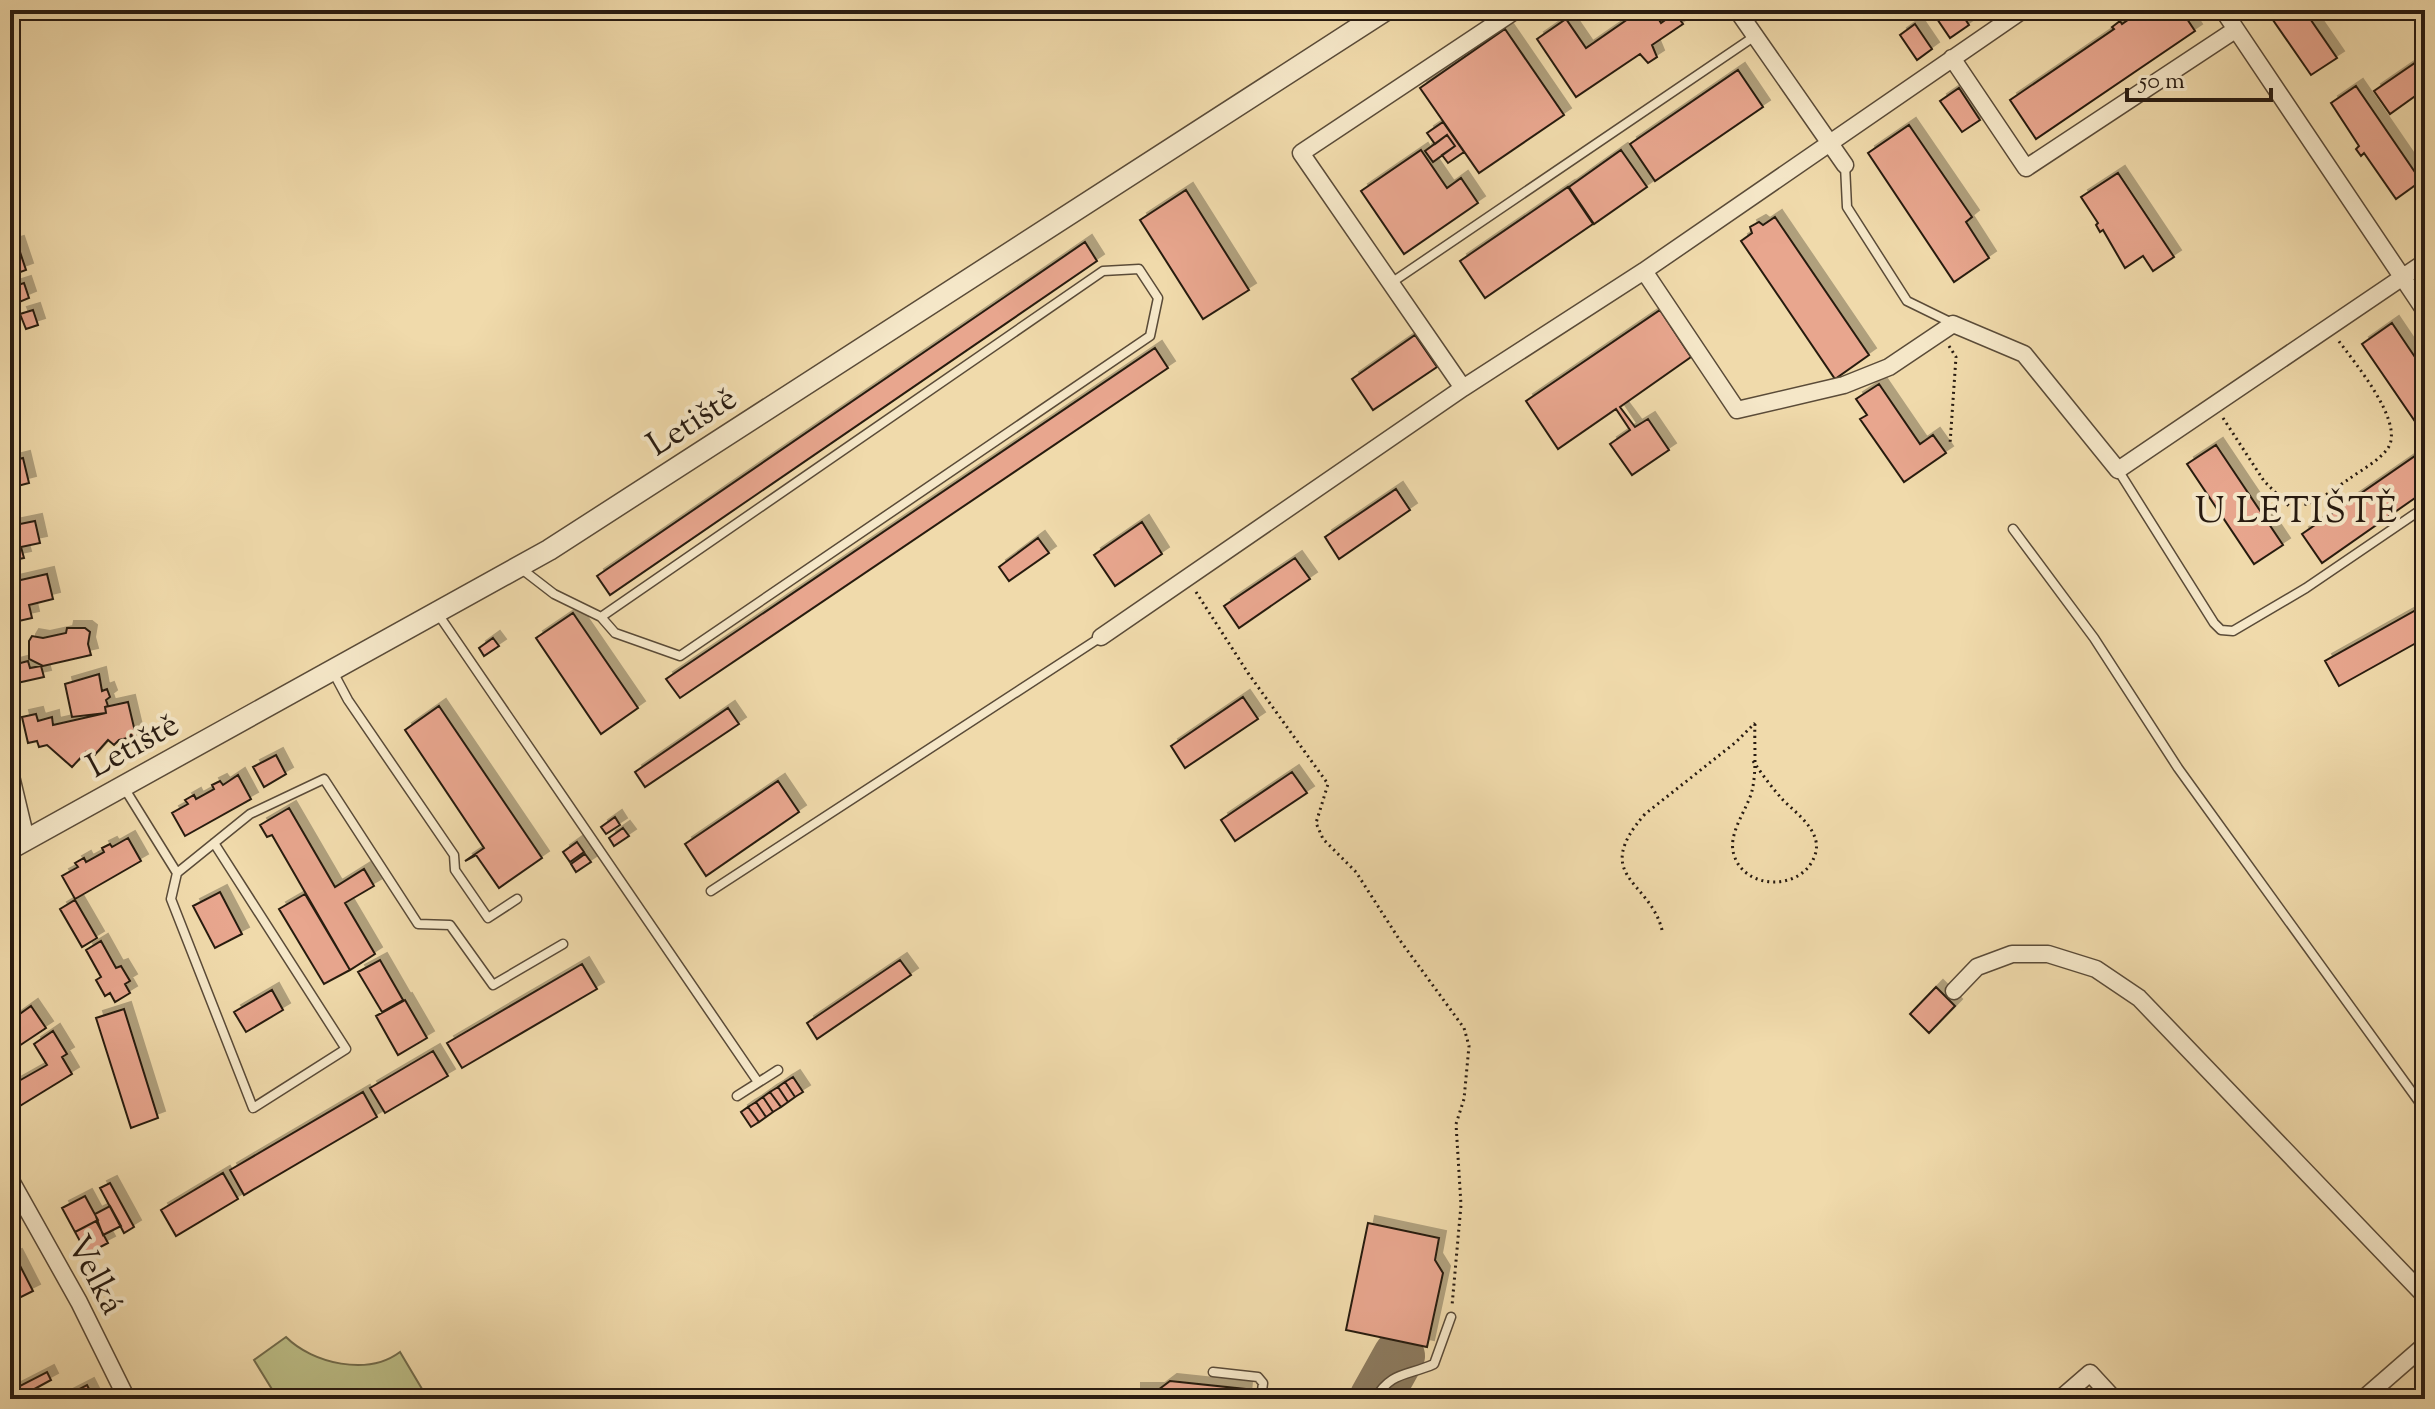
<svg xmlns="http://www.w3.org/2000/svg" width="2435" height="1409" font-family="'Sorts Mill Goudy',serif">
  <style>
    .green { fill: #bcbe87; stroke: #726c4c; stroke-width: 2 }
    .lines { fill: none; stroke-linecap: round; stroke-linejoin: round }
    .taxiway { stroke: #8c7a5e; stroke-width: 52 }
    .building { fill: #e8a68e; stroke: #281b11; stroke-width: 2; filter: url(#shadow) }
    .service-casing { stroke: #5a4b38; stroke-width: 11 }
    .minor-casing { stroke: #5a4b38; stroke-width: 19 }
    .tertiary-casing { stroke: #5a4b38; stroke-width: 23 }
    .path { stroke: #281b11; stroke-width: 3; stroke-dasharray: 2 4; stroke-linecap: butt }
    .service { stroke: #f5e7c8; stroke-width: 8 }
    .minor { stroke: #f5e7c8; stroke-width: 16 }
    .tertiary { stroke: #f5e7c8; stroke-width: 20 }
    .labels { text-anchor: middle; stroke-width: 8; stroke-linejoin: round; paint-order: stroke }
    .street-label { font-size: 34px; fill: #281b11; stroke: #f5e7c8 }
    .neighbourhood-label { font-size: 36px; letter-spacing: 2px; fill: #281b11; stroke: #f5e7c8 }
  </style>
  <defs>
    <filter id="shadow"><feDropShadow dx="7" dy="-7" stdDeviation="0" flood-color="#0004"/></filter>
  </defs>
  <rect width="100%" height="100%" fill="#f0daab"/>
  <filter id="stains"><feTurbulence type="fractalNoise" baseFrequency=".0025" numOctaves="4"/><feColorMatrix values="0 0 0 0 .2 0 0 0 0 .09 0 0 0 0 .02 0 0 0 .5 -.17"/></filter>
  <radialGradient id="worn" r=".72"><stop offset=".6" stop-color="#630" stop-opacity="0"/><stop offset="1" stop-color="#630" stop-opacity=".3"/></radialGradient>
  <path class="green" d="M286 1337C313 1364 368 1376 400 1352L428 1399H278L254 1360Z"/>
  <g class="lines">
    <path class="taxiway" d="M1375 1399 1399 1356"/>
  </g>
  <path class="building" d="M1641 10H1653L1661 23 1675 13 1683 24 1652 45 1657 57 1648 63 1640 54 1576 97 1537 39 1566 19 1586 48Z
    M1931 10H1968L1962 14 1969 25 1950 38Z
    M2142 10H2181L2195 31 2036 139 2010 100 2114 29 2112 27 2120 21 2122 24Z
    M2266 10H2304L2337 58 2311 75Z
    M1915 24 1932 49 1917 60 1900 35Z
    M1505 29 1564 115 1479 173 1420 88Z
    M2425 56V89L2390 114 2374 91Z
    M1738 70 1763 107 1655 181 1630 144Z
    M2356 86 2421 181 2396 199 2364 153 2361 156 2356 149 2359 146 2331 103Z
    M1959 88 1980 120 1962 132 1940 101Z
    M1443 122 1464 152 1448 163 1442 155 1455 146 1447 135 1435 144 1427 133Z
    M1909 125 1972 217 1966 222 1989 258 1954 282 1868 153Z
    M1447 135 1455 146 1433 162 1425 151Z
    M1421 150 1447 188 1461 178 1478 203 1404 254 1361 191Z
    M1621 150 1647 187 1594 224 1569 187Z
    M2118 173 2174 257 2153 271 2143 256 2125 268 2103 230 2100 232 2096 225 2098 223 2081 197Z
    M1568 187 1593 224 1485 298 1460 261Z
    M1186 190 1249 290 1203 319 1140 220Z
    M1775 217 1869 355 1835 379 1741 241 1752 233 1750 227 1759 222 1763 225Z
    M1085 242 1097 261 610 595 597 576Z
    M17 243 26 270 15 274 10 258V245Z
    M24 283 29 298 17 303 12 287Z
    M33 310 38 325 26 329 20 314Z
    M1660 310 1691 357 1620 407 1635 427 1648 419 1669 450 1632 475 1610 444 1630 430 1616 409 1558 449 1526 401Z
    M2392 323 2425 372V436L2362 344Z
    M1415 335 1437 367 1373 410 1352 379Z
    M1155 348 1168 368 680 698 666 679Z
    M1879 384 1920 444 1933 435 1946 453 1904 482 1860 419 1867 415 1856 399Z
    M2216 445 2283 545 2254 564 2187 464Z
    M2415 456 2425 471V491L2322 563 2302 534Z
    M23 458 29 483 10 488V459L11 461Z
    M1396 489 1410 510 1339 559 1325 537Z
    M35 521 40 543 21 547 24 558 10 561V526Z
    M1142 522 1162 554 1115 586 1094 555Z
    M1038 538 1049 553 1009 581 999 567Z
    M1295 558 1310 579 1239 628 1224 606Z
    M47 574 53 599 29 605 32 618 10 623V601L16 600 12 582Z
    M2425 605V638L2339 686 2325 661Z
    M573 613 638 708 601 734 536 638Z
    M67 628H85L90 632 88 644 91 655 43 666 29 659V641L32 636 43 638 66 633Z
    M493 638 499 646 484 656 479 648Z
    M28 661 30 668 41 666 44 677 17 683 13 665Z
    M99 674 102 691 107 689 110 697 106 700 108 706 105 707 106 713 72 717 65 684Z
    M1243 697 1258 719 1185 768 1171 746Z
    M128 702 136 736 119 740 114 745 108 740 92 758 86 752 72 767 47 745 39 747 37 741 28 743 22 717 36 714 38 721 52 717 53 725 106 713 105 707Z
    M439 706 542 858 499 888 476 855 465 861 484 848 405 730Z
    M728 708 739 724 645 787 635 772Z
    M276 755 286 774 264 787 253 767Z
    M1292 772 1307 793 1235 841 1221 820Z
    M238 775 251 799 185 836 172 813 188 804 185 800 194 795 196 799 214 789 212 785 220 781 223 785Z
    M778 781 799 812 706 876 685 844Z
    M289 808 335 887 364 869 374 886 345 903 375 954 350 970 272 835 267 837 260 825Z
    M615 817 620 825 606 834 601 827Z
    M623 828 629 836 614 846 609 838Z
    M128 838 141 861 75 899 62 876 78 867 75 863 84 858 86 862 104 852 102 848 110 844 112 847Z
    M577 842 584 852 570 862 563 852Z
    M585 854 591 862 576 872 571 864Z
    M220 892 242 934 215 948 193 906Z
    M305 894 350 970 324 984 279 909Z
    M75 900 97 938 82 947 60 909Z
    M101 941 116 968 121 966 130 981 125 984 130 993 115 1002 110 993 105 996 96 980 101 977 86 950Z
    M380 960 403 1000 382 1012 358 972Z
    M900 960 911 975 817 1039 807 1023Z
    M582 964 597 989 462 1068 447 1043Z
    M1936 987 1955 1006 1929 1033 1910 1014Z
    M272 990 283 1010 246 1032 234 1012Z
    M405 1000 427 1038 398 1055 376 1016Z
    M31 1006 46 1028 10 1052V1021Z
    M124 1009 158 1118 131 1128 96 1018Z
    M53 1031 67 1054 62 1057 72 1074 10 1112V1086L47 1065 34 1044Z
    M433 1051 448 1076 385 1113 370 1088Z
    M793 1077 803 1092 795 1097 785 1082Z
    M785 1082 795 1097 788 1102 778 1087Z
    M778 1087 788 1102 781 1107 770 1092Z
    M363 1092 377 1117 244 1195 230 1170Z
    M770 1092 781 1107 773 1112 763 1097Z
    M763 1097 773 1112 766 1117 756 1102Z
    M756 1102 766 1117 759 1122 748 1107Z
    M748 1107 759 1122 751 1127 741 1112Z
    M223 1173 238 1199 176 1236 161 1210Z
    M110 1183 134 1227 124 1233 100 1188Z
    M85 1196 98 1220 75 1232 62 1208Z
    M110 1206 121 1226 103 1235 95 1214Z
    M96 1221 108 1243 87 1254 75 1232Z
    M1368 1223 1439 1238 1435 1260 1443 1273 1427 1347 1346 1330Z
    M15 1256 33 1291 11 1302 10 1258Z
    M47 1372 51 1380 27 1393 30 1399H10V1391Z
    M1170 1381 1245 1389 1244 1399H1134V1390H1158Z
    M87 1385 94 1399H65L64 1397Z"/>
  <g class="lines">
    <g class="service-casing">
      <path id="service" d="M1845 165 1847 207 1907 301 1952 323
        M1391 283 1755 36
        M2118 470 2214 623 2221 630 2233 631 2306 588 2425 507
        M2013 529 2094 638 2178 768 2425 1110
        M519 567 554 594 601 617 615 633 680 656 1150 336 1158 298 1139 269 1103 271 601 617
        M438 614 758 1082
        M332 670 348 700 454 855 455 870 488 918 517 899
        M123 786 177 873 171 899 253 1108 346 1049 214 843
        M177 873 250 814 324 779 418 924 450 925 493 985 563 944
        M711 891 1101 637
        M737 1096 778 1070
        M1213 1372 1258 1377 1263 1383 1261 1399
        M1375 1399C1391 1371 1408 1376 1434 1364L1451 1317"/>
    </g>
    <g class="minor-casing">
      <path id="minor" d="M1737 10 1845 165
        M2223 10 2425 311
        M1952 58 2026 168 2235 30
        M1644 271 1737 410 1844 385 1889 367 1953 324 2024 354 2118 470 2425 262
        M1463 388 1301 153 1516 10
        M1101 637 1463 388 1644 271 2023 10
        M10 772 26 839
        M1954 991 1977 967 2012 954H2048L2096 969 2139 998 2425 1296
        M10 1179 79 1302 127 1399
        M2060 1399 2090 1373 2114 1399
        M2363 1399 2425 1345"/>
    </g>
    <g class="tertiary-casing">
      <path id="tertiary" d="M10 849 549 550 1386 10"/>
    </g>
    <path class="path" d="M1949 346 1956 357 1950 444
      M2223 418 2264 481 2289 506C2312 508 2331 491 2349 479 2361 470 2379 461 2388 448 2405 422 2354 362 2338 340
      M1196 592 1248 673 1328 784 1316 823 1323 839 1356 872 1399 939 1464 1028 1469 1046 1464 1099 1456 1124 1461 1205 1452 1306
      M1753 761C1762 774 1772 788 1783 800 1797 814 1823 832 1815 855 1803 891 1745 891 1734 855 1727 834 1747 810 1752 791 1757 770 1754 744 1755 723
      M1662 930C1650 880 1590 877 1645 814L1736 742 1755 723"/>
    <use href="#service" class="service"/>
    <use href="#minor" class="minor"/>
    <use href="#tertiary" class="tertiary"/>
  </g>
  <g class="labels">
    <g class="street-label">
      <text transform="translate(691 420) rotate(-33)" y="12">Letiště</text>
      <text transform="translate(132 744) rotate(-29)" y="12">Letiště</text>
      <text transform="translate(97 1274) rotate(62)" y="12">Velká</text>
    </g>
    <g class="neighbourhood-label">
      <text x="2297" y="522">U LETIŠTĚ</text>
    </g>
  </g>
  <rect width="2435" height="1409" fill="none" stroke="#f0daab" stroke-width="40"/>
  <rect x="12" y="12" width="2411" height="1385" fill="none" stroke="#281b11" stroke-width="4"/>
  <rect x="20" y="20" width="2395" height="1369" fill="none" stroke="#281b11" stroke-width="2"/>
  <path d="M2127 88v12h144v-12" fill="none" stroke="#281b11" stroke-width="4"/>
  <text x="2139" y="88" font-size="24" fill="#281b11" stroke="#f5e7c8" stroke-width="6" paint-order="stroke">50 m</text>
  <rect width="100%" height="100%" filter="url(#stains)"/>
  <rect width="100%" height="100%" fill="url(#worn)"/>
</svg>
